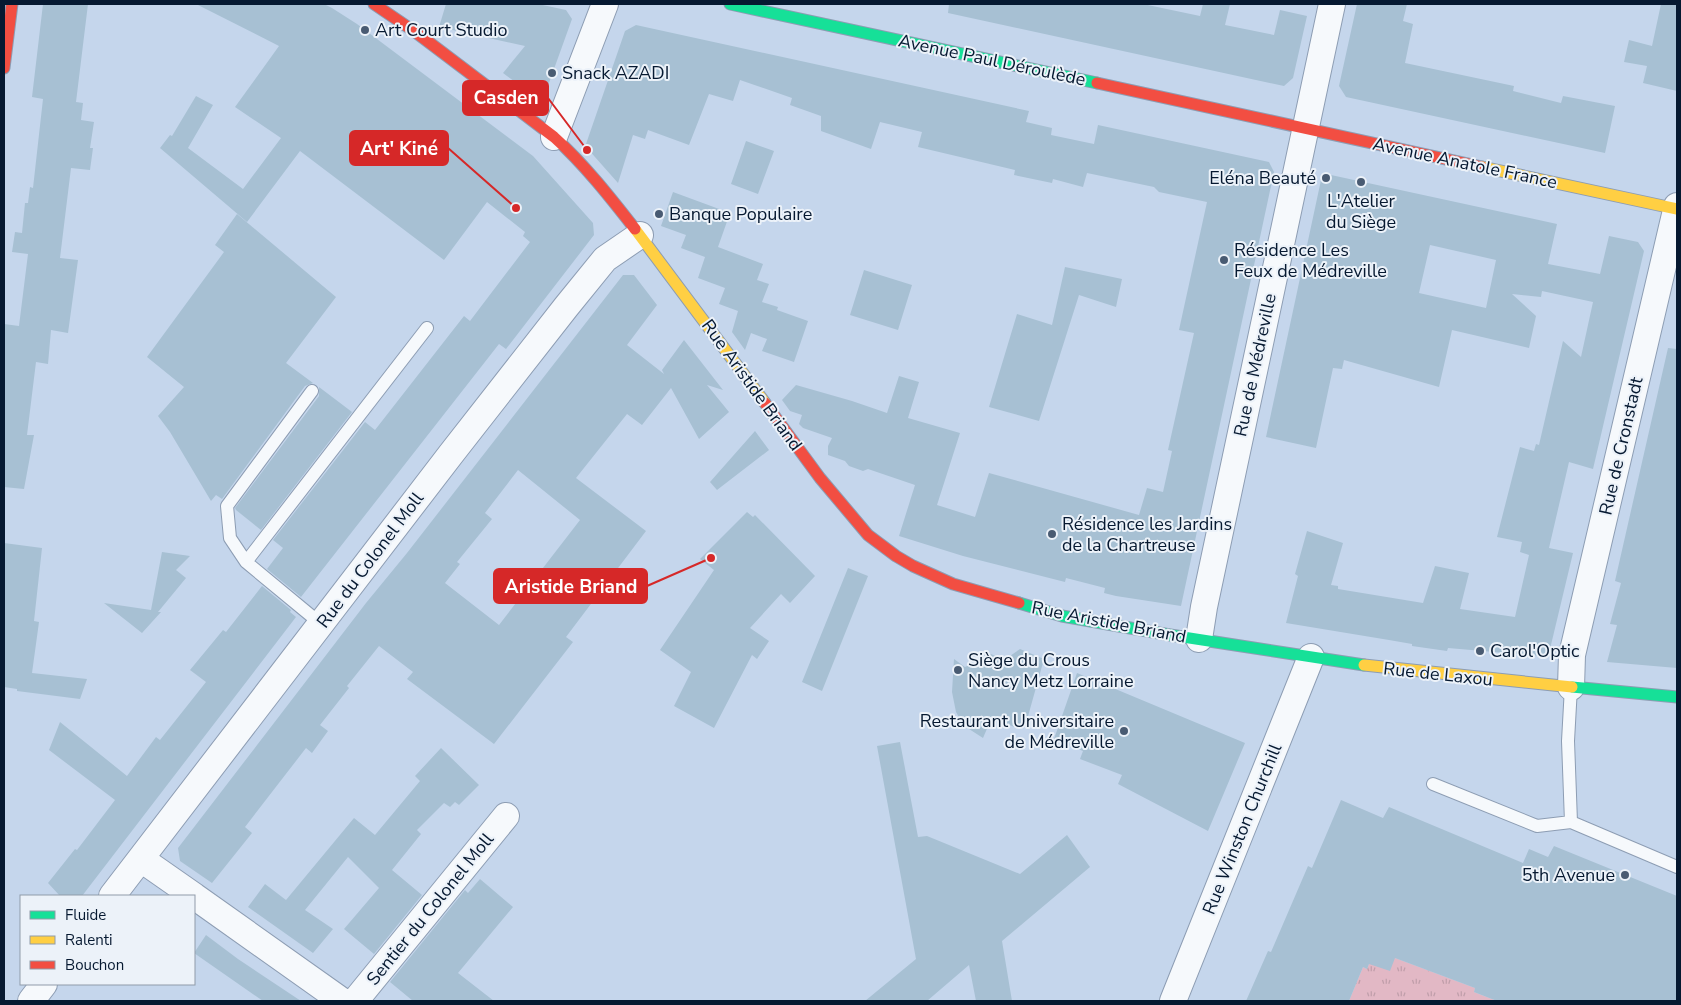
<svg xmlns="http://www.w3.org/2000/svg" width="1681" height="1005" font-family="'Nunito Sans',sans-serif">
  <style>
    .park { fill: url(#park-tufts) }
    .building { fill: #a7c0d3; fill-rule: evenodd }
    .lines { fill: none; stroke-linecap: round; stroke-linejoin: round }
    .lane-casing { stroke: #8d9db3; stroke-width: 14 }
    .street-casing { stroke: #8d9db3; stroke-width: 28 }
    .fast-casing { stroke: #8d9db3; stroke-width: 13 }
    .slow-casing { stroke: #8d9db3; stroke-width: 13 }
    .jam-casing { stroke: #8d9db3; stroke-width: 13 }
    .lane { stroke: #f6f9fc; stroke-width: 12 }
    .street { stroke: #f6f9fc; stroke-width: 26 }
    .fast { stroke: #16e098; stroke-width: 11 }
    .slow { stroke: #ffcf43; stroke-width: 11 }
    .jam { stroke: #f24e42; stroke-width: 11 }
    .poi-dot { fill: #495b72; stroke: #ecf2f9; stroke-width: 2 }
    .labels { text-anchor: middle; stroke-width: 4; stroke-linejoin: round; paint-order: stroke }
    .poi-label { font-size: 18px; fill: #061931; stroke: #ecf2f9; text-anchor: start }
    .street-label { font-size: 18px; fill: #061931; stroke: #ecf2f9 }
    .leader { fill: none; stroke: #d62828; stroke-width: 2 }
    .callout-dot { fill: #d62828; stroke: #ecf2f9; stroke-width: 2 }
    .callout { fill: #d62828; stroke: #d62828; stroke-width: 2 }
    .callout-label { font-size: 19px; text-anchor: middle; font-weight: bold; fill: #fff }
  </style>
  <defs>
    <pattern id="park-tufts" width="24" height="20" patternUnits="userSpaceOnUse" patternTransform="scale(1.25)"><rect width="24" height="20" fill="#e2b8c5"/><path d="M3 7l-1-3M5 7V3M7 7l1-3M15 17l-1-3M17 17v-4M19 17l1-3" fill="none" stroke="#c09eaa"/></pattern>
  </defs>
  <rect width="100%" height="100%" fill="#c5d6ec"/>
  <path class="park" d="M1395 958 1475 988 1474 992 1497 1001H1349L1363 967 1367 969 1369 964Z"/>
  <path class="building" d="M43 4H88L76 102 83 103 81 120 94 122 90 148H93L90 170 71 168 60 258 78 260 68 333 51 330 48 364 36 362 27 435H34L24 489 4 487V324L19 326 28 254 12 252 15 232 22 233 25 203H28L30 187 33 188 43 99 32 97Z
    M196 4H324L332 8 357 24 533 156 593 223 594 235 506 349 499 344 301 597 267 569 283 548 273 540 365 422 375 430 464 316 470 321 530 242 523 236 525 232 487 202 444 260 300 151 247 222 160 148 170 135 172 136 196 96 213 105 188 148 243 189 281 138 235 107 279 46Z
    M446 4H538L566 10 572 19 545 94 534 96 503 73 525 46 439 27Z
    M949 4H1143L1200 16 1203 4H1230L1225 25 1274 35 1280 10 1307 16 1293 78 1284 86 948 13Z
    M1357 4H1407L1403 21 1413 24 1405 63 1514 86 1513 91 1561 103 1563 96 1615 106 1605 153 1346 97 1339 86Z
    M1661 4H1677V91L1643 83 1647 66 1624 62 1629 40 1652 46Z
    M636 25 1029 111 1026 122 1052 128 1051 135 1094 144 1098 125 1269 162 1274 172 1181 606 1116 596 1104 593 1105 588 1066 578 1065 582 963 556 899 536 915 485 868 469 863 471 849 466 845 461 828 455V446L832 438 803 428 799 424 802 415 790 411 782 400 796 385 852 401 887 413 899 376 919 382 908 418 960 433 937 505 975 517 989 473 1139 515 1147 488 1163 492 1172 451 1168 450 1194 333 1179 330 1207 202 1159 192 1154 187 1087 173 1083 187 1053 179 1052 183 1014 175 1015 170 918 147 922 132 880 122 871 149 821 131V116L790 105 792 98 740 80 733 101 709 94 689 145 648 130 645 139 633 135 618 183 587 148 586 144 625 31Z
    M746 141 774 151 758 194 731 184Z
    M1331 175 1557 224 1548 264 1600 274 1609 236 1638 242 1644 251 1593 469 1569 462 1549 548 1573 553 1550 649 1541 656 1448 648 1447 651 1412 646V644L1389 640 1286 623 1298 576 1295 574 1307 531 1343 543 1331 585 1338 586V589L1423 603 1435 566 1469 573 1460 609 1515 617 1529 555 1520 552 1522 542 1497 537 1520 447 1534 451 1536 444 1539 445 1563 341 1581 357 1593 302 1542 291 1541 297 1512 294 1536 316 1529 348 1452 330 1439 387 1344 360 1342 369 1333 368 1316 448 1266 437 1321 180ZM1430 245 1496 260 1486 308 1419 293Z
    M673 192 730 213 718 247 763 264 757 280 769 284 762 302 778 307 777 310 808 321 794 362 762 351 767 339 751 333 745 350 732 332 738 311 719 304 725 288 698 278 705 257 681 248 686 235 661 226Z
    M237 214 336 297 286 363 313 383 305 386 222 499 216 495 211 501 170 432 158 416 184 387 147 357 224 252 215 245Z
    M1065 267 1122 279 1116 307 1079 295 1039 421 989 407 1017 314 1052 325Z
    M864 270 912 285 898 330 850 315Z
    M623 275H634L657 305 627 345 664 374 662 370 684 340 723 390 707 385 729 412 699 439 671 388 642 425 627 414 576 478 646 531 566 637 573 642 494 744 407 679 413 672 379 646 347 686 349 688 320 725 328 731 312 753 306 748 245 827 252 833 212 883 180 861 178 848 198 822 366 603 407 553ZM518 470 580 520 499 625 445 583 460 564 457 562 492 519 485 513Z
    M1668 348 1677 349V668L1607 662 1617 625 1610 624 1621 583 1615 581Z
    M319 387 352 412 261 530 236 510 235 508 319 396Z
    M755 431 769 450 717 490 710 482Z
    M747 512 753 517 755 515 815 576 790 603 781 594 750 628 769 641 757 659 752 655 714 728 674 706 691 672 660 650 714 570 700 559Z
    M4 543 42 548 34 621 39 622 32 673 87 679 80 699 17 691V689L4 687Z
    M162 552 190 556 176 570 186 578 158 612H161L142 633 104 603 151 610Z
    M848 568 868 576 822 691 802 682Z
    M262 586 291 610 290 612 296 617 82 896H60L48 883 75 849 77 850 115 800 49 750 60 722 127 776 156 737 160 740 206 682 190 670 223 630 226 632Z
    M1020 649 1044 659 1025 727 1016 723 1014 727 992 717 983 738 969 729 961 721 956 712 952 692 954 659 965 667 991 654 1004 660Z
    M1077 673 1245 743 1208 831 1118 784 1122 775 1080 759 1083 751 1054 739Z
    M900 742 918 837 927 836 1020 874 1067 835 1090 867 1002 941 1012 1001H976L969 965 927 1001H865L916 959 877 746Z
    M441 748 479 785 459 805 455 802 450 807 444 803 417 830 421 834 392 870 422 895 374 954 344 929 379 888 348 857 305 910 333 929 313 953 248 907 265 884 286 900 354 818 375 835 420 781 415 776Z
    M1341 800 1383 818 1389 807 1523 863 1529 849 1548 857 1554 846 1677 896V1001H1497L1474 992 1475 988 1395 958 1390 971 1369 964 1367 969 1363 967 1349 1001H1246L1268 951 1271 952 1308 866 1312 868Z
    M480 879 513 907 458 973 494 1001H413L390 982 465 890 468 893Z
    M206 935 238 959 301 1001H263L194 953Z"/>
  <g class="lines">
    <g class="lane-casing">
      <path id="lane" d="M312 391 227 506 230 538 246 562 321 624
        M246 562 427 328
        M1571 687 1568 741 1571 822 1677 867
        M1433 784 1537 826 1571 822"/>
    </g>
    <g class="street-casing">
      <path id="street" d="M554 137 605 4
        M1199 639 1204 607 1332 4
        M1571 687 1572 655 1677 206
        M141 859 194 896
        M112 896 451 454 566 307 605 259 640 235
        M194 896 342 1001
        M31 1001 44 984
        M355 1001 506 816
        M1173 1001 1311 657"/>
    </g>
    <g class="fast-casing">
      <path id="fast" d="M730 4 1097 83
        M1019 603 1062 616 1170 635 1364 665
        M1572 687 1677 697"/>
    </g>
    <g class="slow-casing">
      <path id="slow" d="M1482 167 1677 209
        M635 229 765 403
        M1364 665 1572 687"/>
    </g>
    <g class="jam-casing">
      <path id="jam" d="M374 4 418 34 554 137C584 164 610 197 635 229
        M4 68 12 4
        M1097 83 1482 167
        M765 403 820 478 868 535 896 556 913 566 953 584 1019 603"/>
    </g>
    <use href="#lane" class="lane"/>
    <use href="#street" class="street"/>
    <use href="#fast" class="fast"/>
    <use href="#slow" class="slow"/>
    <use href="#jam" class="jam"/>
  </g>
  <g class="poi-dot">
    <circle cx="365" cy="30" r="5"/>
    <circle cx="552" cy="73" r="5"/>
    <circle cx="1326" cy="178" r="5"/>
    <circle cx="1361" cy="182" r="5"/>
    <circle cx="659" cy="214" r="5"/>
    <circle cx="1224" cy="260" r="5"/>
    <circle cx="1052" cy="534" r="5"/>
    <circle cx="1480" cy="651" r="5"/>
    <circle cx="958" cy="670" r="5"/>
    <circle cx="1124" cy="731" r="5"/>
    <circle cx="1625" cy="875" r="5"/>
  </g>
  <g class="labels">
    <g class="poi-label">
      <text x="375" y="36">Art Court Studio</text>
      <text x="562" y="79">Snack AZADI</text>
      <text x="1316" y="184" text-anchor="end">Eléna Beauté</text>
      <text x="1361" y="207" text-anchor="middle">L'Atelier<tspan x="1361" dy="21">du Siège</tspan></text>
      <text x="669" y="220">Banque Populaire</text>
      <text x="1234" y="256">Résidence Les<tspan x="1234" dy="21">Feux de Médreville</tspan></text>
      <text x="1062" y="530">Résidence les Jardins<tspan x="1062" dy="21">de la Chartreuse</tspan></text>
      <text x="1490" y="657">Carol'Optic</text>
      <text x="968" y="666">Siège du Crous<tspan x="968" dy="21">Nancy Metz Lorraine</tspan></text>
      <text x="1114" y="727" text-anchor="end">Restaurant Universitaire<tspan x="1114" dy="21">de Médreville</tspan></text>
      <text x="1615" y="881" text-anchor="end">5th Avenue</text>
    </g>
    <g class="street-label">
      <text transform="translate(992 60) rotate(12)" y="6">Avenue Paul Déroulède</text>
      <text transform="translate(1465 163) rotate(12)" y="6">Avenue Anatole France</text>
      <text transform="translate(1255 365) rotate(-78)" y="6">Rue de Médreville</text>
      <text transform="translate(752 385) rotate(54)" y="6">Rue Aristide Briand</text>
      <text transform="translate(1621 446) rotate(-77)" y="6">Rue de Cronstadt</text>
      <text transform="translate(370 560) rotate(-53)" y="6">Rue du Colonel Moll</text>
      <text transform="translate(1109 622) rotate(11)" y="6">Rue Aristide Briand</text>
      <text transform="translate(1438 674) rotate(6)" y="6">Rue de Laxou</text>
      <text transform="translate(1242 829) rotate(-68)" y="6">Rue Winston Churchill</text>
      <text transform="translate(430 909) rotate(-51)" y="6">Sentier du Colonel Moll</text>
    </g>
  </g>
  <path class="leader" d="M587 150L548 98M516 208L448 148M711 558L647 586"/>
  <g class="callout-dot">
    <circle cx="587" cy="150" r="5"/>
    <circle cx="516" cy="208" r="5"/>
    <circle cx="711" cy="558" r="5"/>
  </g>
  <g class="callout">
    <rect x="463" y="81" width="85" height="34" rx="5"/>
    <rect x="350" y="131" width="98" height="34" rx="5"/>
    <rect x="494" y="569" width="153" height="34" rx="5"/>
  </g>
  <g class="callout-label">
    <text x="506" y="104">Casden</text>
    <text x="399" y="155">Art' Kiné</text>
    <text x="571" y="593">Aristide Briand</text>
  </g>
  <rect width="1681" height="1005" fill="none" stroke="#061931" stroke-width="10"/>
  <rect x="20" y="895" width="175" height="90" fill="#ecf2f9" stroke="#909ba9"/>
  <rect x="30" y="911" width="25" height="8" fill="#16e098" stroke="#909ba9"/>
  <text x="65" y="920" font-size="15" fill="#061931">Fluide</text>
  <rect x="30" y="936" width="25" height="8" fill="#ffcf43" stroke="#909ba9"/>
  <text x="65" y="945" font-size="15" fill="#061931">Ralenti</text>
  <rect x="30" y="961" width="25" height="8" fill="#f24e42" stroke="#909ba9"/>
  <text x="65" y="970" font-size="15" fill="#061931">Bouchon</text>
</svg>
